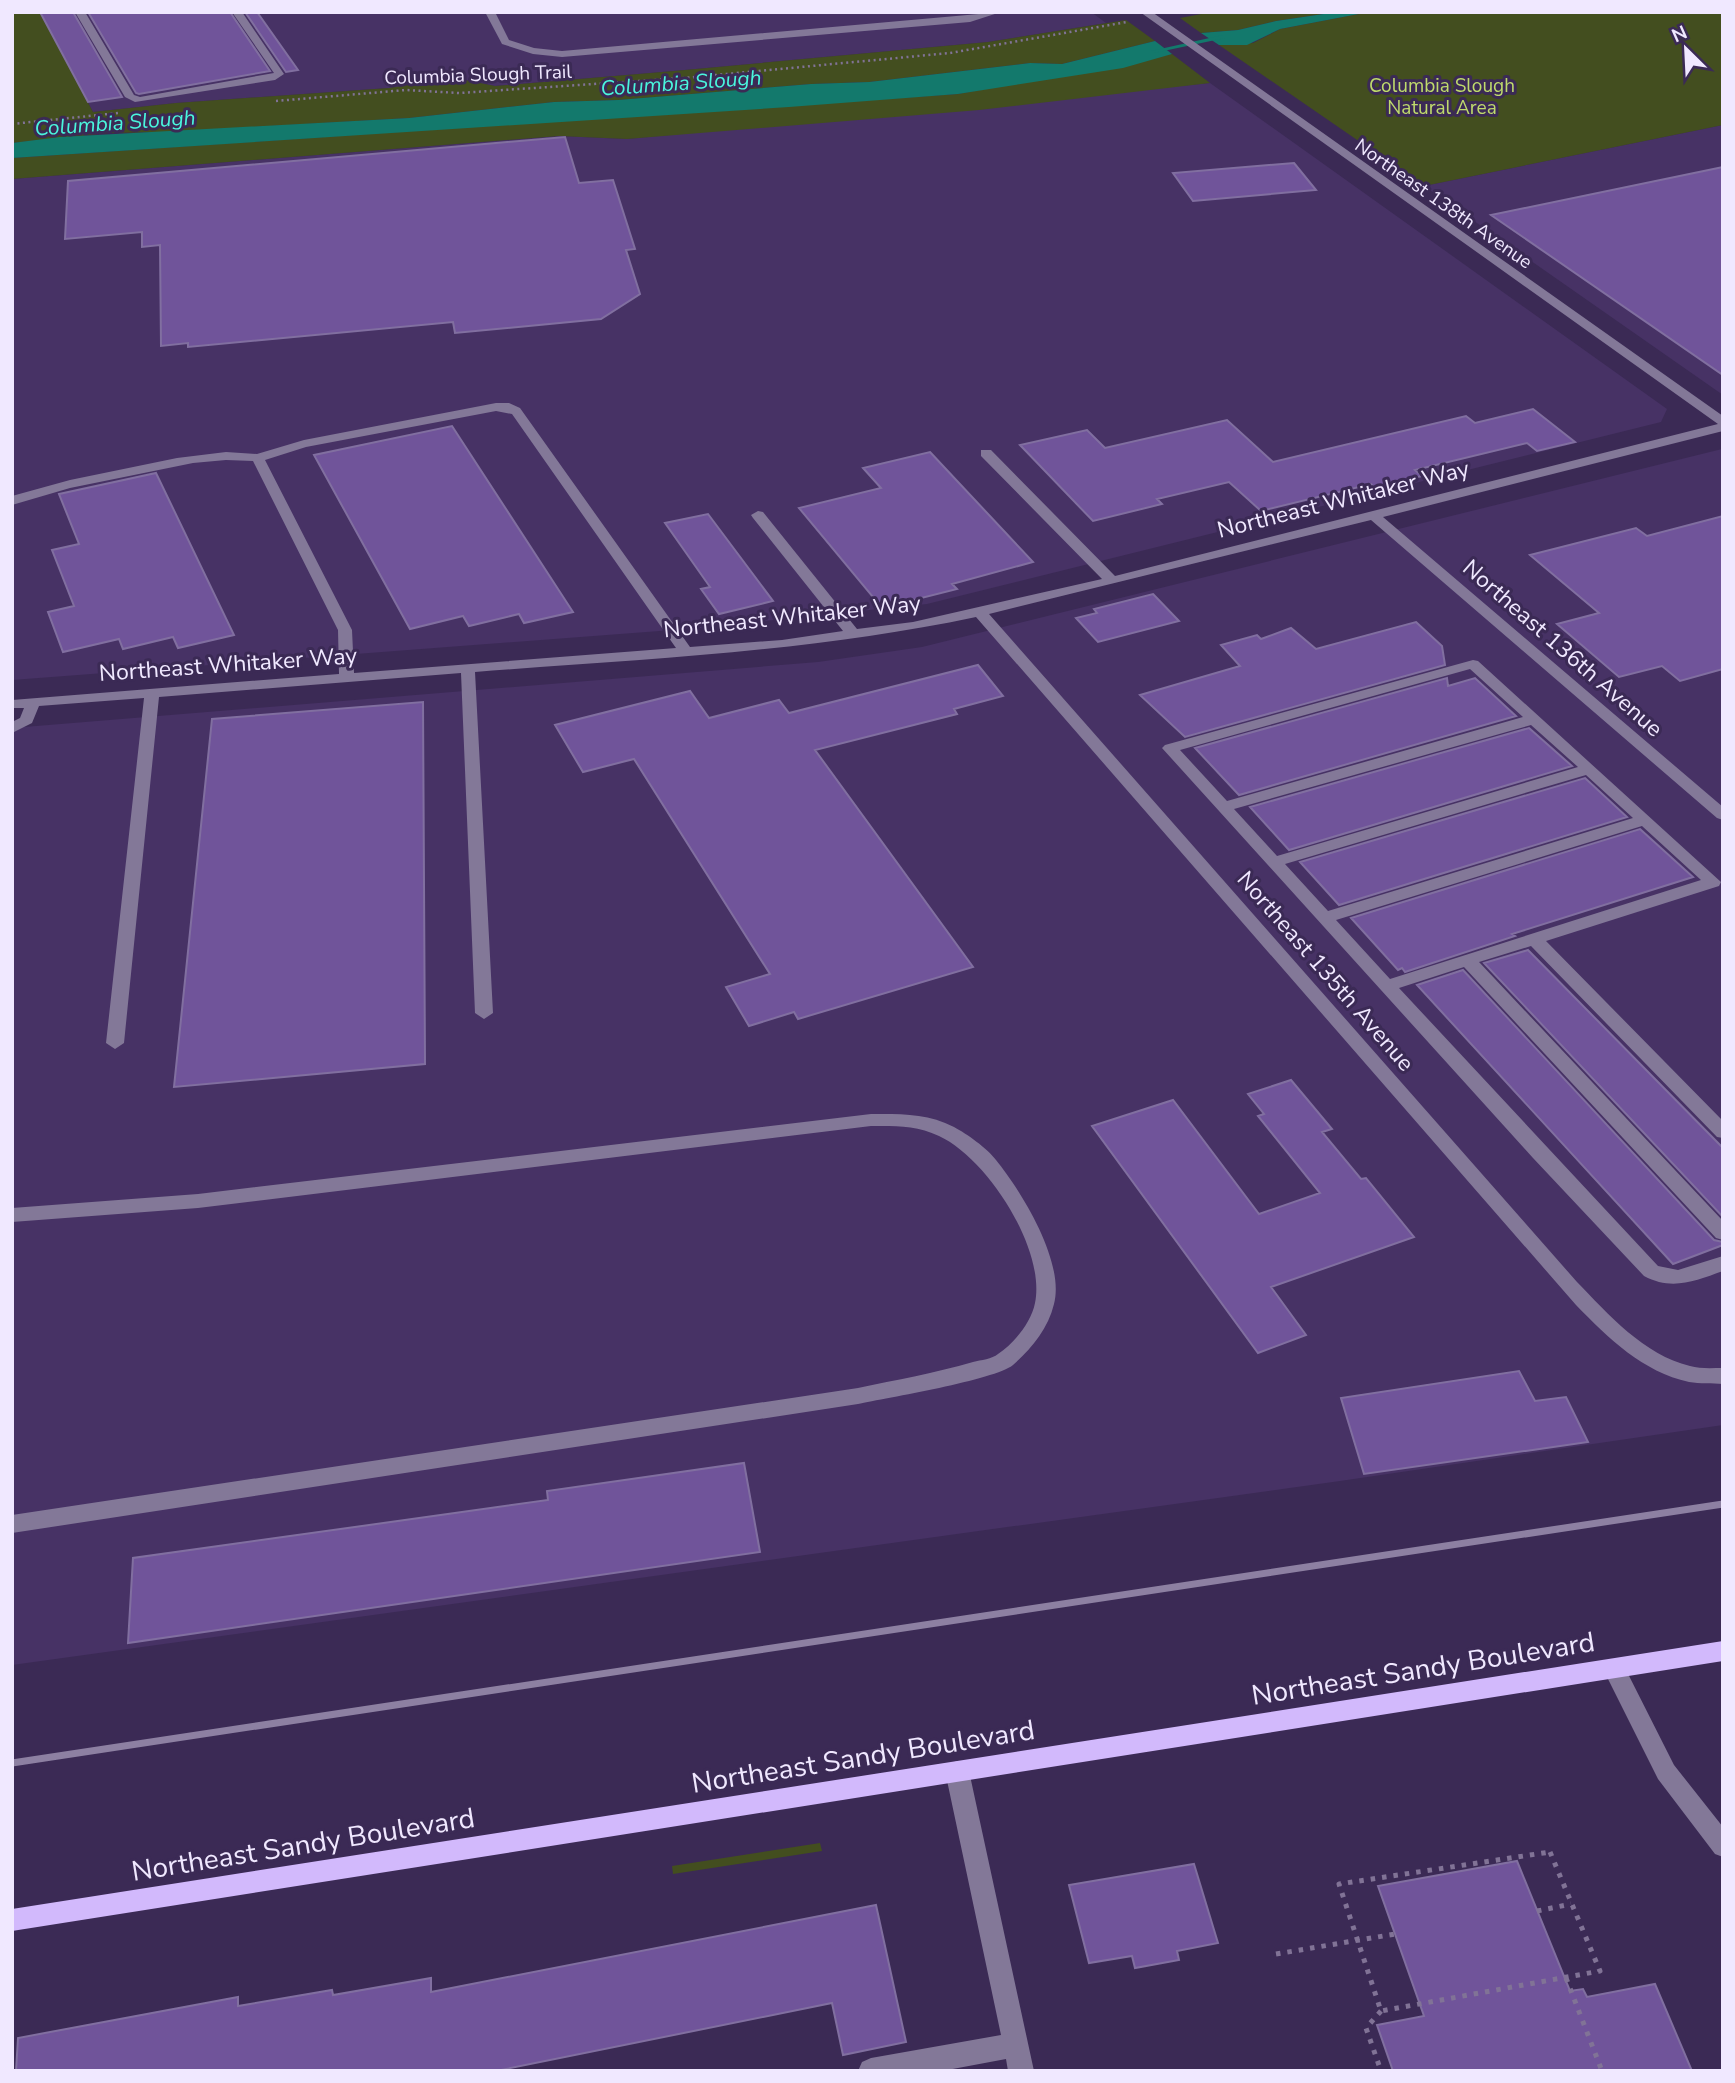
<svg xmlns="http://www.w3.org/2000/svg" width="1735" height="2083" font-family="'Nunito Sans',sans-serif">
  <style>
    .built { fill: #473265 }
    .green { fill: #434e1f }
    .water { fill: #13796c }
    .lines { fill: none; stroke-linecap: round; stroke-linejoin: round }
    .stream { fill: #13796c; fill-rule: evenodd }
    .building { fill: #70549a; stroke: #816fa0; stroke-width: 2 }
    .path-far1 { stroke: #817396; stroke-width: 2.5; stroke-dasharray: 2 3.5; stroke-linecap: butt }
    .path { stroke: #817396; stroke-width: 5; stroke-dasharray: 4.5 7; stroke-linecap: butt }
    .minor { fill: #837898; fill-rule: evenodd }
    .major { fill: #d2b9fc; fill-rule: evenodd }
    .rail { stroke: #8d80a2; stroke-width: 7 }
    .labels { text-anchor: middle; stroke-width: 6; stroke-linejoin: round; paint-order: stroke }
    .far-street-label { font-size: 19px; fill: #f0e8ff; stroke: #3b2a55 }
    .far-park-label { font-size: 19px; fill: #bfdb6c; stroke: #3b2a55 }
    .far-water-label { font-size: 21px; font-style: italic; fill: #4af6dd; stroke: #3b2a55 }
    .street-label { font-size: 23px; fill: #f0e8ff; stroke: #3b2a55 }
    .near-street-label { font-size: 28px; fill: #f0e8ff; stroke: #3b2a55 }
  </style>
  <rect width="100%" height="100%" fill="#3b2a55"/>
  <path class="built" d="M40 12H1091L1106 23 988 42 674 71 495 86 455 78 389 88 176 103 93 112Z
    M1210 83 1667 409 1661 422 927 604 699 628 12 680V179L559 136 627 139Z
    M1723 125V395L1424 186Z
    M1722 449 1723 1425 1340 1481 12 1665V728L818 662 922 647Z"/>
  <path class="green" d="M12 12H40L93 112 176 103 389 88 455 78 495 86 674 71 988 42 1126 20 1155 41 1062 64 1030 63 869 82 811 84 618 100 554 102 409 118 166 132 108 133 12 143Z
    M1212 12H1337L1276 21 1238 30 1201 33 1180 18Z
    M1369 12H1723V125L1424 186 1219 45 1253 43 1280 29Z
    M1172 54 1210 83 979 110 627 139 559 136 12 179V158L958 94Z
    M820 1843 822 1851 673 1874 672 1866Z"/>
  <path class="water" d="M1337 12H1369L1280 29 1247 45H1219L1201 33 1238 30 1276 21Z
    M1155 41 1172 54 1123 68 958 94 789 107 12 158V143L60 137 409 118 554 102 618 100 811 84 869 82 1030 63 1062 64Z"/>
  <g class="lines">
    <path class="stream" d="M1223 35 1225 36V38L1154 53 1151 51Z"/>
  </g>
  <path class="building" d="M40 12H73L122 97 88 102Z
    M88 12H230L270 71 139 94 136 93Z
    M245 12H257L298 70 286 72Z
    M565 137 579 183 613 180 635 249 626 250 640 294 601 319 455 333 453 322 188 347V343L161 346 160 245 142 247V232L65 239 68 181Z
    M1294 163 1316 190 1193 201 1173 173Z
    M1723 167V375L1491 215Z
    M1533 409 1575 442 1537 451 1527 443 1415 470 1422 476 1375 488 1371 484 1261 511 1229 482 1157 499 1162 504 1093 521 1020 445 1087 430 1105 448 1227 420 1273 462 1466 416 1475 423Z
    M452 426 573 612 524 623 519 614 469 626 463 616 410 629 314 455Z
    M930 452 1033 562 952 584 957 589 882 608 799 508 881 488 863 468Z
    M156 473 234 635 178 648 173 637 123 649 119 639 63 652 48 612 74 606 52 550 79 544 59 494Z
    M708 514 773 601 719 614 701 589 710 587 665 523Z
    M1723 516V669L1680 681 1662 666 1619 677 1557 624 1599 613 1530 555 1636 528 1647 536Z
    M1153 594 1179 621 1098 642 1076 618 1097 613 1094 609Z
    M1416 622 1442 646 1445 665 1185 737 1140 695 1240 666 1221 645 1257 635 1261 639 1291 628 1316 649Z
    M978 665 1003 696 954 709 957 714 815 750 973 967 798 1019 794 1012 749 1026 726 987 770 974 634 759 583 772 555 725 690 691 709 718 779 700 789 713Z
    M1447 678 1448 686 1475 678 1516 716 1239 795 1195 748Z
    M423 702 425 1064 174 1087 212 719Z
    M1529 728 1572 766 1289 850 1250 807Z
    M1585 778 1627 817 1339 905 1300 862Z
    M1640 829 1693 877 1512 934 1515 936 1405 972 1402 968 1398 970 1351 918Z
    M1528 950 1723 1148V1217L1484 963Z
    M1463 970 1714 1240 1723 1242V1245L1673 1264 1417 985Z
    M1291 1080 1332 1129 1322 1132 1361 1179 1366 1178 1414 1237 1271 1287 1306 1335 1258 1353 1092 1126 1173 1100 1259 1214 1320 1193 1258 1116 1264 1114 1248 1094Z
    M1519 1371 1535 1401 1566 1397 1588 1442 1364 1474 1341 1398Z
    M744 1463 760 1552 128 1643 133 1558 548 1500 547 1491Z
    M1517 1861 1570 1991 1583 1989 1587 1997 1655 1984 1692 2071H1393L1377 2025 1424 2016 1378 1886Z
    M1194 1864 1218 1943 1177 1951 1179 1960 1135 1968 1132 1956 1089 1963 1069 1885Z
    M876 1905 906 2042 843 2055 832 2003 496 2071H16L18 2038 238 1997V2006L332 1990 333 1995 431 1978V1992Z"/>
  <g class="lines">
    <path class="path-far1" d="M276 101 406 90 459 93 684 78 950 53 1127 22
      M12 124 118 113"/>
    <path class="path" d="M1550 1852 1600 1971 1381 2011 1339 1884Z
      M1537 1911 1571 1904
      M1276 1954 1395 1934
      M1566 1978 1602 2071
      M1381 2011 1366 2028 1381 2071"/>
    <path class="minor" d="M75 12H85L134 95 140 97 274 73 232 12H242L284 74 275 80 135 102 125 97Z
      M485 12H495L509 40 534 48 562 51 1001 12 970 22 562 57 533 54 502 44Z
      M1140 12H1152L1723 416V431L1383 517 1723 807V820L1717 818 1371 520 989 614 1577 1282C1608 1314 1644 1355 1690 1366 1700 1369 1712 1368 1723 1368V1384C1712 1383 1700 1384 1689 1382 1643 1372 1608 1338 1576 1305L976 617C811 652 643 659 475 672L493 1013 484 1019 475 1013 461 673 159 697 124 1043 115 1049 106 1043 144 698 39 706 32 723 12 733V722L20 718 24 708H12V700L339 674 338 630 253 461 226 460 193 463 70 488 12 505V496L70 480 177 458 226 452 257 454 304 440 496 403H509L520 408 690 647 782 640 843 631 753 518 751 515 758 511 763 512 857 629 913 622 1102 579 981 456V450H991L1115 576 1718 424ZM496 411 512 414 676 648 354 673 352 630 265 460 306 447Z
      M1473 660 1478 661 1721 882 1719 886 1546 941 1723 1121V1138L1717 1137 1531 946 1479 962 1723 1221V1240L1716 1238 1464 967 1399 988 1658 1266 1678 1270 1723 1256V1271C1695 1281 1672 1291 1644 1276L1533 1158 1162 748 1165 745ZM1470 669 1523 717 1227 801 1180 750ZM1531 725 1578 767 1277 856 1234 809ZM1586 775 1633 818 1328 911 1285 864ZM1642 826 1701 880 1390 979 1336 920Z
      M871 1114C901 1114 927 1113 954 1127 967 1134 987 1148 996 1160 1022 1192 1065 1262 1054 1304 1048 1329 1031 1349 1013 1365 995 1380 886 1398 858 1404L12 1533V1515L858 1388C896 1380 935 1373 973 1362 981 1360 992 1359 998 1354 1014 1343 1031 1323 1035 1303 1046 1249 987 1158 939 1136 916 1125 895 1126 871 1126L198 1208 12 1222V1208L198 1194Z
      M1614 1659 1622 1662 1674 1765 1723 1827V1857L1715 1854 1658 1779 1603 1669 1606 1662Z
      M957 1761 965 1764 969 1771 1034 2071H1008L1006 2059 942 2071H858L862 2062 871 2058 1001 2035 945 1771 949 1764Z"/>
    <path class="major" d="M1723 1641V1661L12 1931V1909Z"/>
    <path class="rail" d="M12 1763 1723 1504"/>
  </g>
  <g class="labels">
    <g class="far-street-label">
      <text transform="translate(478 74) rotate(-2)" y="7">Columbia Slough Trail</text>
      <text transform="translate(1444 203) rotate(35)" y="7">Northeast 138th Avenue</text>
    </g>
    <g class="far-park-label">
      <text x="1442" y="92">Columbia Slough<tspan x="1442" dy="22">Natural Area</tspan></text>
    </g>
    <g class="far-water-label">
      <text transform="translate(681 83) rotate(-4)" y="7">Columbia Slough</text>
      <text transform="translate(115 123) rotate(-4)" y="7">Columbia Slough</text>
    </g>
    <g class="street-label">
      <text transform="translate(1343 499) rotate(-14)" y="8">Northeast Whitaker Way</text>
      <text transform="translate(792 616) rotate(-6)" y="8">Northeast Whitaker Way</text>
      <text transform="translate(1563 648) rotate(41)" y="8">Northeast 136th Avenue</text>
      <text transform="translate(228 664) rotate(-4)" y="8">Northeast Whitaker Way</text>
      <text transform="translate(1326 971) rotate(49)" y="8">Northeast 135th Avenue</text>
    </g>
    <g class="near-street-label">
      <text transform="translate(1423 1668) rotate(-9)" y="10">Northeast Sandy Boulevard</text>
      <text transform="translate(863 1756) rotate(-9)" y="10">Northeast Sandy Boulevard</text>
      <text transform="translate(303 1844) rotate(-9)" y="10">Northeast Sandy Boulevard</text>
    </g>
  </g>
  <rect width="1735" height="2083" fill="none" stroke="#f0e8ff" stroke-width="28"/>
  <g transform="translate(1686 49) rotate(336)" stroke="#3b2a55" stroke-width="5" paint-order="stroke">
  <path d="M0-5L12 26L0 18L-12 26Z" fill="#f0e8ff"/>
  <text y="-10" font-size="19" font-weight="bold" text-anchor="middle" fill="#f0e8ff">N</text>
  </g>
</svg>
